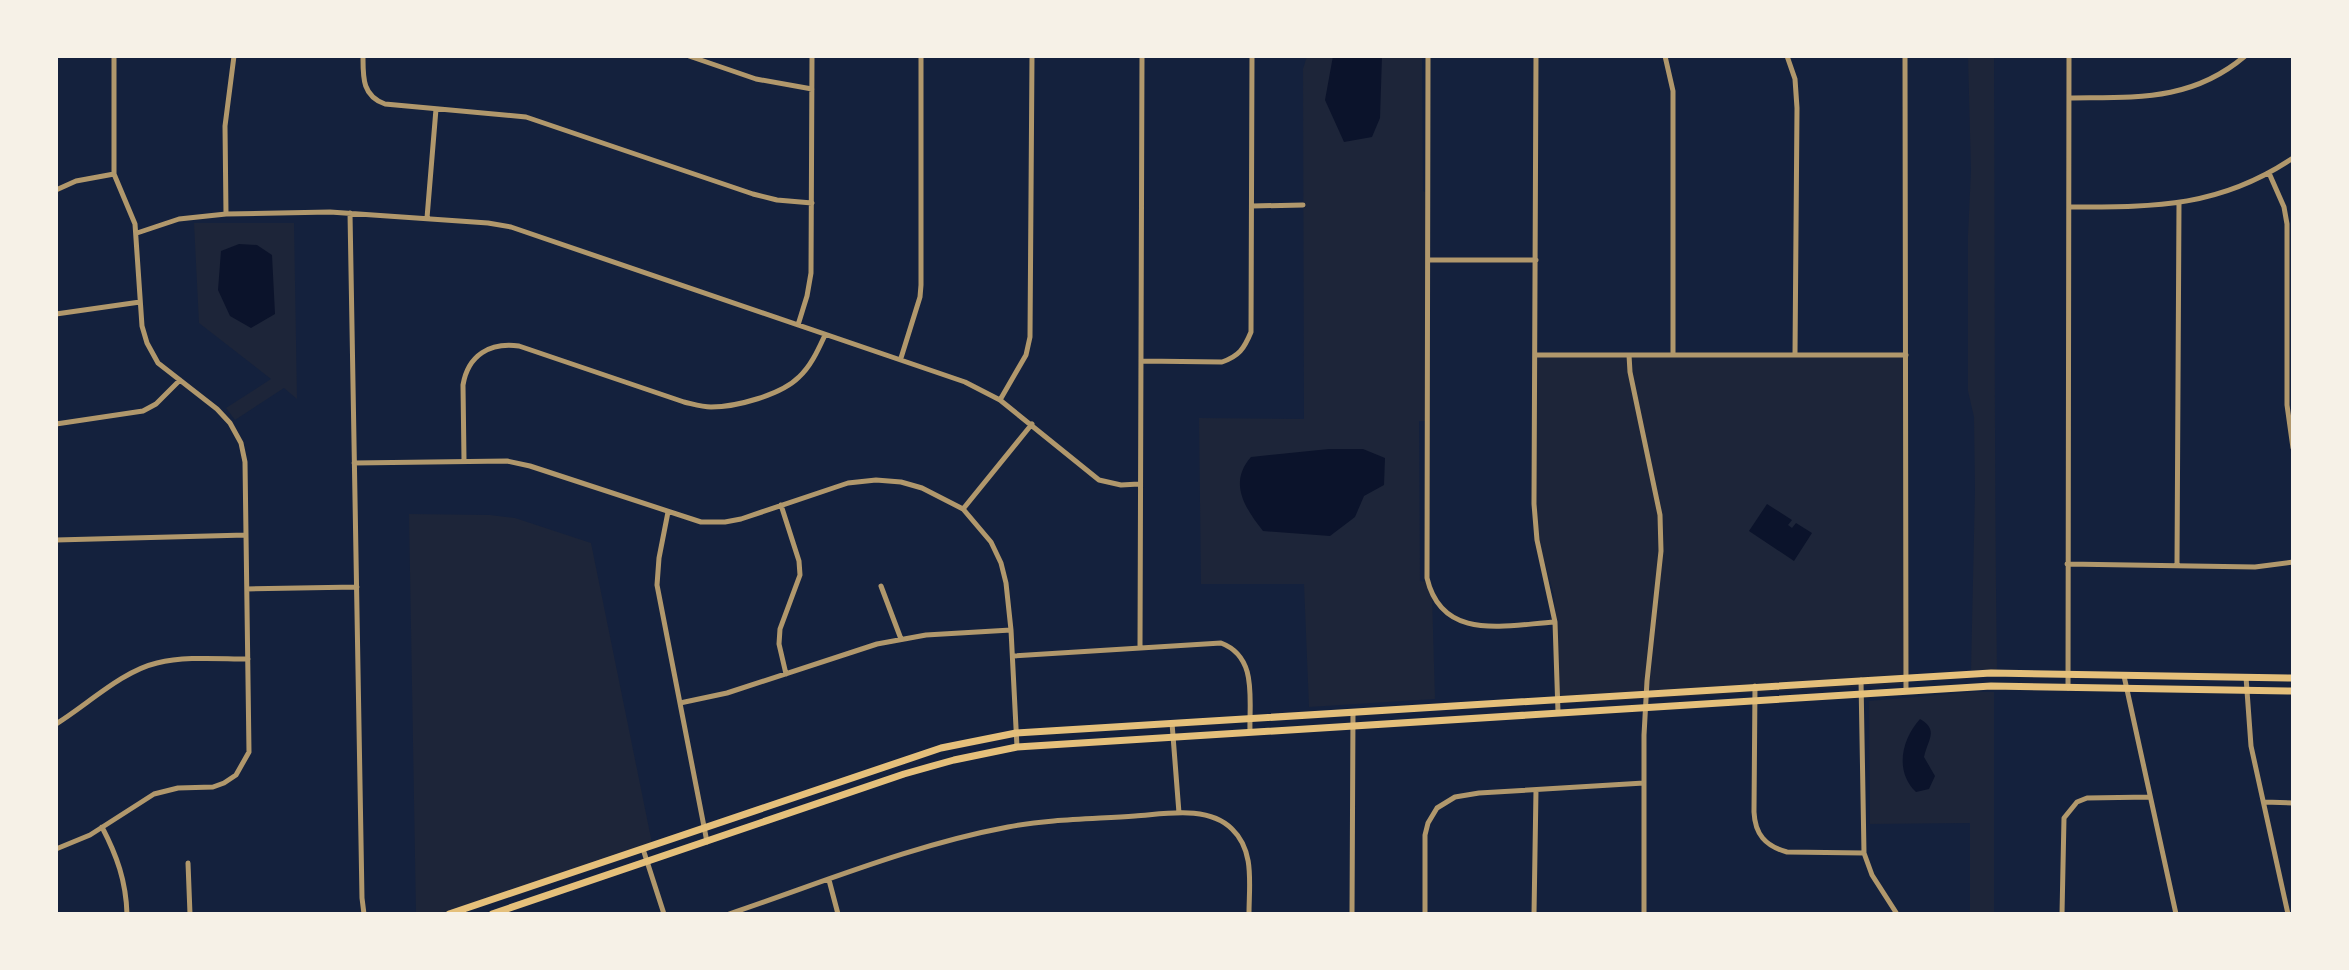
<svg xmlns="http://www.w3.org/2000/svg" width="2349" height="970" font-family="'Nunito Sans',sans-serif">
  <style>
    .green { fill: #1d2539 }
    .water { fill: #0b132b }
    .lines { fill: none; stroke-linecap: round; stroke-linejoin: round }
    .minor { stroke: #b1986c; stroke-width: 5 }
    .secondary { stroke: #e5c07b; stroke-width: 7 }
  </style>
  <rect width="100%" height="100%" fill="#14213d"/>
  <path class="green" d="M1307 56H1422L1423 191 1425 192V421H1419L1420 581 1428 582 1432 595 1435 699 1309 707 1304 584H1201L1199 418 1304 419 1303 69Z
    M1968 56H1994C1995 261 1994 465 1997 670H1971L1975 490 1974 417 1968 391V235L1971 171Z
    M194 223H294L297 399 284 388 235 420 226 408 271 379 199 323Z
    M1537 354 1905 355 1906 684 1559 704 1554 595 1538 539 1535 504Z
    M409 514 490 515 515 518 591 543 653 848 455 914H416Z
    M1971 692H1994V914H1970V823L1870 824 1869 701Z"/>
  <path class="water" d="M1333 56H1382L1380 118 1372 137 1344 142 1325 100Z
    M239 244 257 245 272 255 275 314 251 328 230 316 218 290 221 251Z
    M1329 449H1363L1385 458 1384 485 1364 496 1355 517 1330 536 1263 531C1245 508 1228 483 1251 457Z
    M1767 504 1792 520 1788 525 1792 528 1796 523 1812 533 1794 561 1749 531Z
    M1920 719C1939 730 1928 739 1924 757L1935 776 1929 789 1916 792C1894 771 1902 739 1920 719Z"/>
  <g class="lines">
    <path class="minor" d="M363 56C363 77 362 96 385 104L526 117 753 194 777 200 812 203
      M689 56 756 79 812 89
      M1428 56 1427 578C1442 642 1505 625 1555 622
      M1536 56 1534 504 1537 540 1555 622 1558 712
      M1665 56 1673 91V355
      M1787 56 1795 79 1797 108 1795 355
      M1905 56 1906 691
      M2069 98C2135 97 2191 102 2245 56
      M2269 173 2284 207 2287 224V405L2293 448
      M56 190 76 181 114 174
      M1252 206 1303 205
      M2069 207C2154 207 2219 208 2293 158
      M350 213 362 898 364 914
      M226 214 225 126 234 56
      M427 218 436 109
      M137 233 179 219 226 214 330 212 488 223 511 227 965 382 1000 400 1099 480 1121 485 1139 484
      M1428 260H1536
      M56 314 140 302
      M798 325 807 296 811 273 812 56
      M1535 355H1906
      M1629 355 1630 372 1660 515 1661 551 1647 681 1644 735V914
      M901 358 920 297 921 285V56
      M1141 361 1222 362C1239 356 1244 349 1251 332L1252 56
      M1000 400 1026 355 1030 337 1032 56
      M56 424 143 411 156 404 180 380
      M464 460 463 385C468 355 490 342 519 346L684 402C693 404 702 407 711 407 736 407 781 395 799 377 811 366 818 350 825 335
      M354 463 507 461 530 466 701 522H725L741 519 848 483 876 480 901 482 922 488 963 509 991 542 1001 563 1006 583 1011 630 1017 747
      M781 505 799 561 800 575 780 629 779 644 786 674
      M963 509 1032 424
      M668 512 659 558 657 585 707 842
      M56 540 246 535
      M2067 564 2255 567 2293 562
      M2177 566 2179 203
      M881 586 901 639
      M247 589 357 587
      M1140 647 1142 56
      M1013 656 1221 643C1258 657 1249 699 1250 732
      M2124 676 2176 914
      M2246 677 2251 746 2288 914
      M1861 680 1864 853 1872 875 1897 914
      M1755 686 1754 812C1755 834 1765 846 1787 852L1864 853
      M2068 688 2069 56
      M680 703 727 693 877 644 926 635 1011 630
      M1172 723 1179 813
      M56 724C87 705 122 671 157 663 186 656 219 659 248 659
      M2264 802 2293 803
      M102 827C117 856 126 881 127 914
      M56 849 90 835 154 794 178 788 213 787 224 783 236 775 249 752 245 462 241 443 230 423 217 409 158 363 147 343 142 326 135 224 114 174V56
      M643 849 664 914
      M188 863 190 914
      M829 880 838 914
      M729 914C821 883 912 845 1008 827 1049 819 1092 819 1135 816 1165 814 1208 805 1232 829 1255 851 1249 884 1249 914
      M1352 914 1353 712
      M1425 914V835L1428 823 1437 808 1455 797 1479 793 1644 783
      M1534 914 1536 790
      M2062 914 2064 818 2077 802 2087 798 2150 797"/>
    <path class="secondary" d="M449 914 941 748 1016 733 1991 673 2293 678
      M492 914 904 774 954 760 1017 747 1991 686 2293 691"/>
  </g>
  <rect width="2349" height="970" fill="none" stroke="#f6f1e7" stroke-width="116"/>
</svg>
